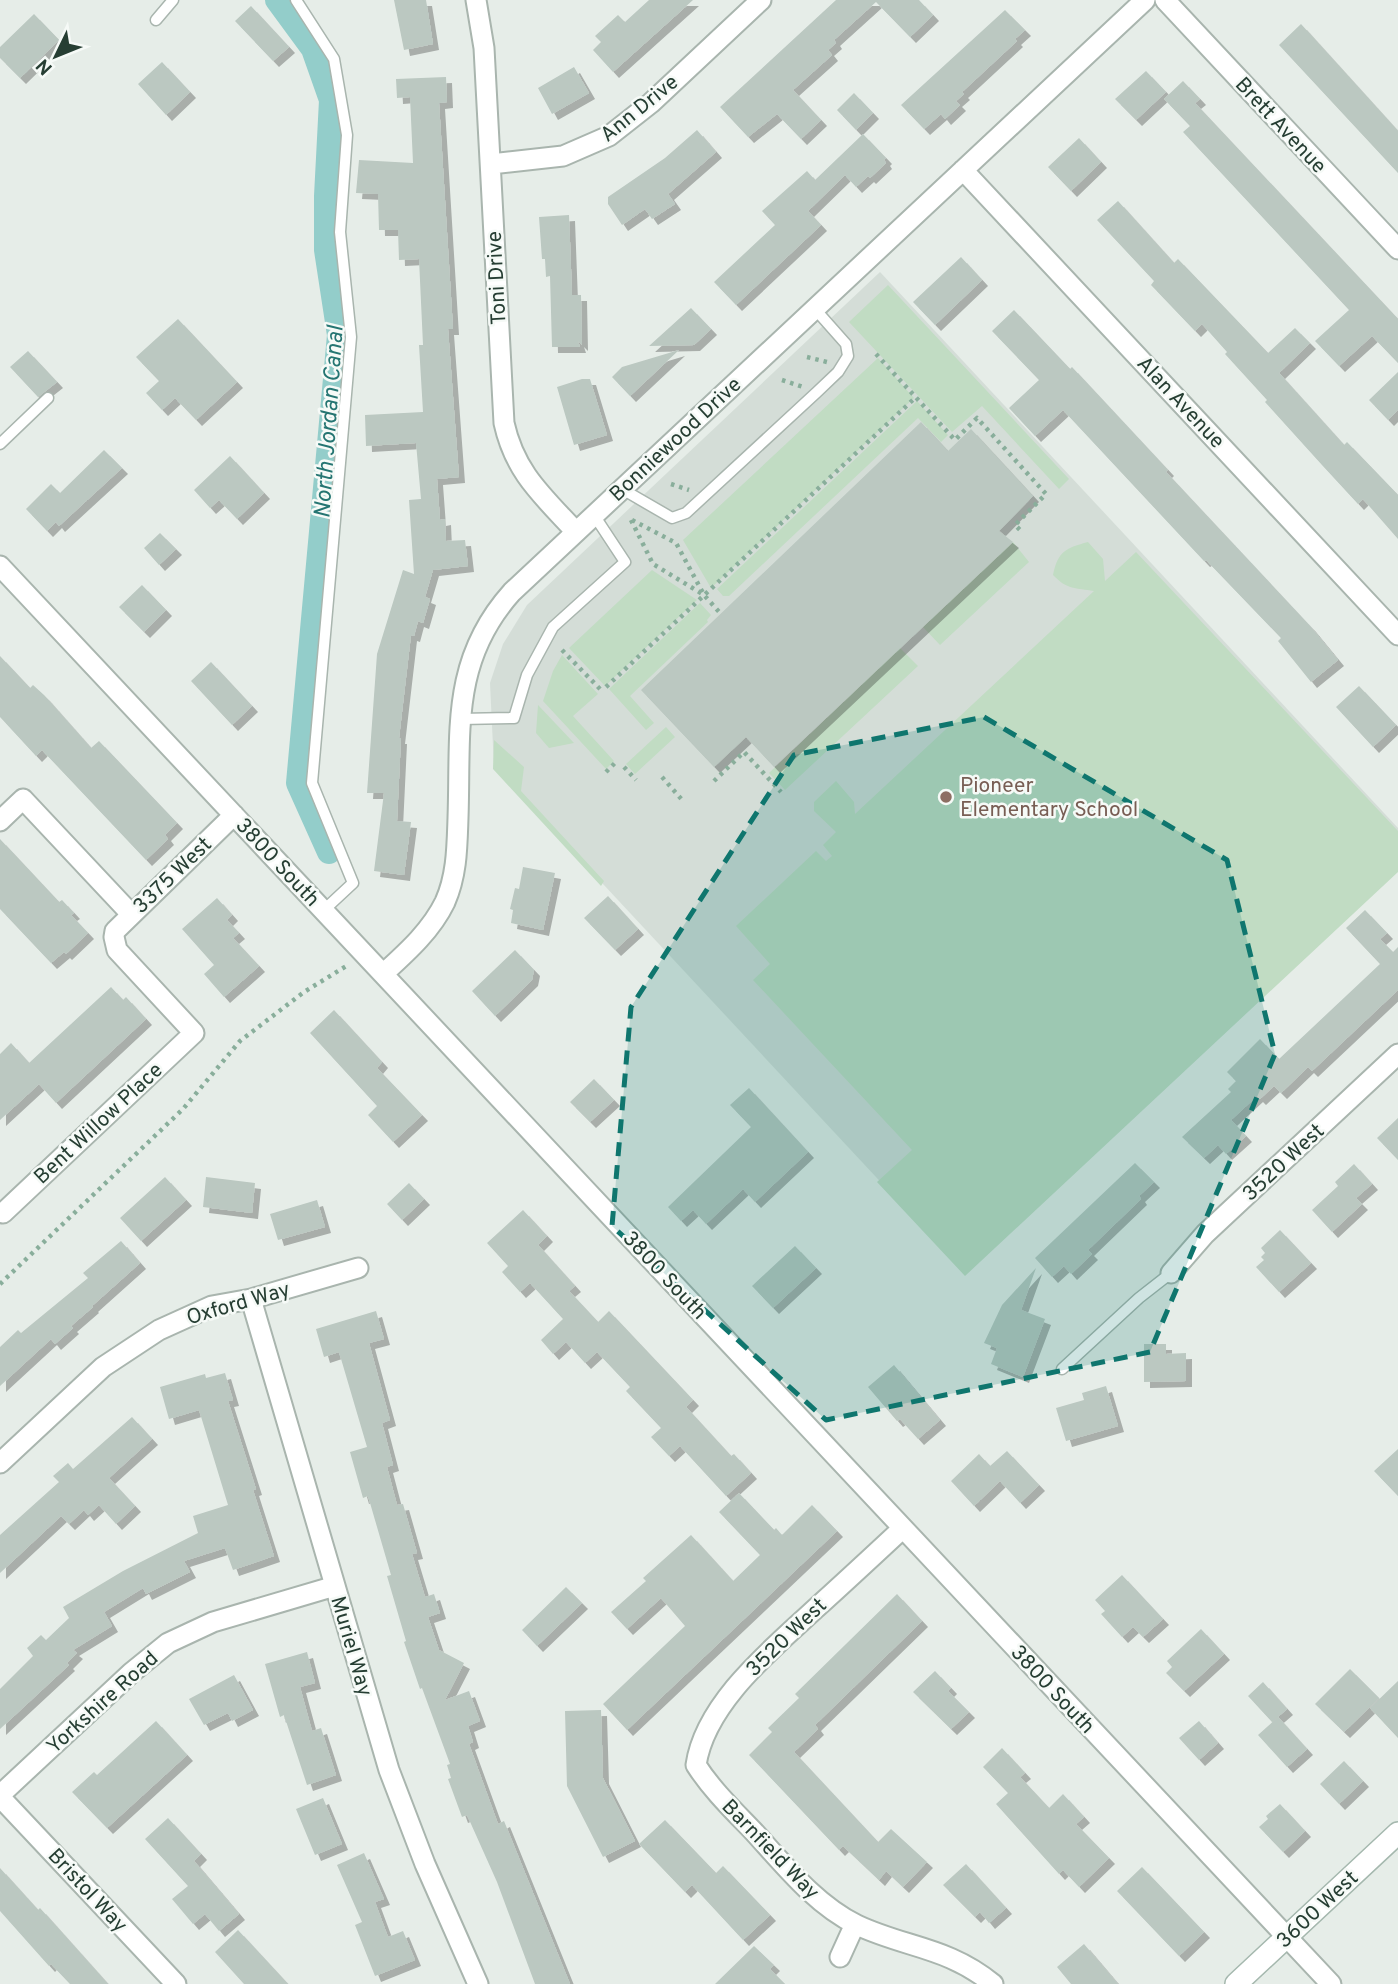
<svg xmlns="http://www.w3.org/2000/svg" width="1398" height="1984" font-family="Overpass,sans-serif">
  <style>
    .built { fill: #d4ddd7 }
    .green { fill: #c1dcc3 }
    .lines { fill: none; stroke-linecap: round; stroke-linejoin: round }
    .canal { stroke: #93cdca; stroke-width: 24 }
    .building { fill: #bbc8c1; filter: url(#shadow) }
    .lane-casing { stroke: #a9b5ae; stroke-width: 13 }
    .street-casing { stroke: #a9b5ae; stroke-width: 23 }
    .secondary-casing { stroke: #a5b8ae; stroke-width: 24 }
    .path { stroke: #89ae9b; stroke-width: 4.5; stroke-dasharray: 3.5 5; stroke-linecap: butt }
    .lane { stroke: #fff; stroke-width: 10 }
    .street { stroke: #fff; stroke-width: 19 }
    .secondary { stroke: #fff; stroke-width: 21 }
    .marked { fill: #0f766e; fill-opacity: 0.2; stroke: #0f766e; stroke-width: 5; stroke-dasharray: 14 9; stroke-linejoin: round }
    .education-dot { fill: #8d6e63; stroke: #f6faf7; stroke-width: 2.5 }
    .labels { text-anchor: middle; stroke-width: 5; stroke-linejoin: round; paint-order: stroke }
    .street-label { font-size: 21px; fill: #263e33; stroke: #f6faf7 }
    .education-label { font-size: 21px; fill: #785e54; stroke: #f6faf7; text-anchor: start }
    .water-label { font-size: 23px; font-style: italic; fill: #257572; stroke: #f6faf7 }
  </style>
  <defs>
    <filter id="shadow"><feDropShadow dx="6" dy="6" stdDeviation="0" flood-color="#0004"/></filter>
  </defs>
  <rect width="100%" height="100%" fill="#e6ede8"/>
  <path class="built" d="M880 272 1398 828V854L958 1265 494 767 490 683 503 644 527 605Z"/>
  <path class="green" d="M888 285 1069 479 1059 489 982 406 952 432 849 322Z
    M878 358 914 398 711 588 683 540Z
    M917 401 948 435 941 442 918 418 729 596H723L717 589Z
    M1013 542 1029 562 940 645 923 627Z
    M1088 542 1103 559 1105 581 1136 552 1398 831V872L965 1276 877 1182 912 1150 753 980 770 964 736 926 816 851 826 861 832 856 823 845 836 832 814 811V802L836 781 854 802 855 814 1094 591C1076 588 1067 590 1053 575 1058 551 1066 548 1088 542Z
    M652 570 697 600 605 686 569 648Z
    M700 603 711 615 707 620 708 622 630 696 654 723 646 730 609 689Z
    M900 648 918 666 785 790 769 773Z
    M562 655 598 694 573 716 614 761 606 769 543 701 553 671Z
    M538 705 574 743 549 748 536 733Z
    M666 727 675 737 635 774 626 764Z
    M494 740 524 767 521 791 604 881 601 886 493 769Z"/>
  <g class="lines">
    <path class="canal" d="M277 0 313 49 331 100 326 196V250L339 335 298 783 329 852"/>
  </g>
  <path class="building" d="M394 0H426L433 44 404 50Z
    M649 0H693L613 72 593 50 601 42 595 36 618 15 625 22Z
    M836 0H919L933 15 910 37 876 2 834 40 836 43 828 50 832 55 793 90 821 120 801 139 777 114 748 137 720 107Z
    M251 6 289 47 273 61 235 21Z
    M1005 10 1025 30 1015 39 1017 41 962 92 964 94 956 101 960 105 945 119 941 114 924 129 901 105Z
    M34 14 59 40 20 78 0 58V47Z
    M1301 24 1398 131V173L1279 45Z
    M162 62 190 92 166 115 138 84Z
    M574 67 589 93 552 114 538 88Z
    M1146 71 1166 92 1136 120 1115 99Z
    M446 77 447 102 439 103 453 329H448L459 477 437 479 440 520 445 519 446 541 465 540 468 566 433 570 425 597 430 599 423 623 418 621 414 636 411 635 399 738H401L397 821 411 822 404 875 374 871 384 793H367L377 654 403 570 414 574 409 500 421 499 416 443 366 446 365 415 423 412 419 345H423L419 259 399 260 398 230H379L378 194 356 193 359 160 413 163 410 97 397 98 396 79Z
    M1183 81 1200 99 1195 103 1398 319V363L1372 336 1339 366 1315 341 1349 310 1183 132 1190 126 1164 99Z
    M854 93 873 113 856 130 837 110Z
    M697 130 716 152 668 194 675 204 652 219 645 209 622 225 608 204V197L665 158Z
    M863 134 886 158 884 160 886 163 870 178 868 176 856 187 845 175 808 211 821 225 736 305 714 282 775 225 762 211 807 171 815 180Z
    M1079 138 1101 162 1071 191 1048 167Z
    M1118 201 1174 263 1178 259 1268 353 1295 328 1310 343 1279 373 1344 445 1347 442 1398 495V539L1363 499 1358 504 1322 465 1265 402 1267 400 1225 354 1227 352 1202 324 1195 331 1151 285 1154 281 1097 220Z
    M569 215 572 295H581L582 345 578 341 580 347H552L550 276 546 277 545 259H542L539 217Z
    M961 257 982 280 935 325 913 302Z
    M691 308 711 329 694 345 649 346Z
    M1014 310 1070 369 1072 367 1168 470 1166 472 1310 626 1338 660 1311 682 1278 641 1281 638 1206 560 1204 561 1063 410 1035 436 1009 408 1039 380 992 331Z
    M178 319 237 382 196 420 175 398 162 410 146 393 159 381 136 357Z
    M679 350 630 396 612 377 622 367Z
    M28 351 57 382 38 397 10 367Z
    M1398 372V410L1388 420 1369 400Z
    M582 379H590L607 435 574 445 557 387Z
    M921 422 948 451 971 429 1033 496 999 531 1013 542 774 767 746 737 714 767 641 690Z
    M104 450 122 468 59 526 56 522 47 531 26 509 51 484 60 493Z
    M230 456 264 493 237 519 219 500 210 508 194 490Z
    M160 533 176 549 159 565 144 548Z
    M142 585 166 610 144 632 119 607Z
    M0 656 30 688 33 685 44 695 91 748 99 741 177 823 165 835 168 839 146 860 42 750 36 756 0 717Z
    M211 662 252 706 232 725 191 681Z
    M1359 686 1396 725 1373 747 1336 707Z
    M0 839 59 902 62 900 74 913 71 915 88 933 66 954 64 952 51 963 0 909Z
    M523 867 555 873 543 930 511 923 513 910 510 909 515 888 519 889Z
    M608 896 638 929 615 950 584 918Z
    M217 898 232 915 227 920 239 933 233 938 259 966 224 997 204 974 214 965 182 929Z
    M1365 910 1387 933 1380 939 1393 952 1398 947V990L1312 1071 1308 1067 1281 1093 1274 1086 1260 1099 1257 1096 1231 1120 1246 1136 1226 1154 1218 1145 1204 1158 1182 1137 1231 1092 1228 1089 1236 1081 1227 1072 1260 1039 1279 1059 1380 964 1346 928Z
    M515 950 534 970 532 980 495 1016 472 991Z
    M111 987 123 1000 126 997 146 1019 56 1103 39 1084 0 1120V1054L11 1043 29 1063Z
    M334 1010 382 1062 377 1068 422 1115 393 1142 368 1115 377 1106 310 1033Z
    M594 1079 614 1100 590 1122 570 1102Z
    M749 1088 808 1152 755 1202 743 1189 706 1224 693 1210 681 1221 668 1207 751 1127 730 1105Z
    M1398 1118V1160L1377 1138Z
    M1135 1163 1154 1182 1139 1196 1141 1199 1088 1250 1092 1254 1071 1274 1064 1266 1052 1277 1035 1258Z
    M1354 1164 1372 1184 1356 1198 1362 1204 1332 1232 1312 1210 1338 1186 1335 1182Z
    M165 1177 186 1200 141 1241 120 1218Z
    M206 1177 255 1183 252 1213 203 1207Z
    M409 1183 424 1199 402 1220 387 1204Z
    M317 1200 325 1227 278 1240 270 1214Z
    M523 1210 547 1236 538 1245 575 1286 569 1291 598 1322 609 1311 693 1400 686 1407 731 1456 734 1454 751 1473 726 1496 680 1446 669 1456 651 1437 661 1428 626 1391 630 1387 597 1352 585 1363 566 1342 553 1354 541 1340 563 1319 530 1283 520 1292 502 1272 508 1266 487 1243Z
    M1280 1230 1311 1263 1279 1292 1256 1267 1264 1260 1261 1257 1265 1253 1261 1248Z
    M121 1241 140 1263 92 1306 93 1307 71 1326 73 1328 55 1344 51 1339 0 1386V1347L18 1330 21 1333 88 1278 83 1273Z
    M795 1246 816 1268 773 1308 752 1286Z
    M1036 1268 1021 1310 1045 1319 1023 1377 991 1364 997 1348 984 1343 1002 1305Z
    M376 1311 384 1339 369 1343 390 1420 382 1423 393 1465 387 1467 397 1505 403 1504 417 1553 412 1554 425 1597 434 1594 440 1613 428 1617 439 1650 464 1663 445 1700 469 1691 480 1721 468 1726 473 1742 469 1744 498 1824 504 1821 570 1984H535L497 1882 467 1815 462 1817 448 1779 451 1778 447 1765 450 1764 422 1688 420 1689 404 1642 406 1641 387 1576 391 1575 368 1496 363 1498 350 1452 367 1447 339 1352 324 1357 316 1329Z
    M1144 1344H1166V1354L1186 1353V1381L1144 1382Z
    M894 1365 940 1420 918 1439 900 1419 897 1421 868 1387Z
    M225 1373 233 1400 228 1401 256 1489 253 1490 274 1556 233 1570 225 1548 184 1561 190 1572 146 1594 143 1588 104 1612 112 1626 73 1650 77 1653 67 1663 69 1665 0 1729V1689L33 1656 27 1648 41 1635 46 1640 69 1618 63 1607 123 1571 198 1533 193 1516 228 1505 199 1410 169 1419 160 1387 205 1374 206 1378Z
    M1106 1386 1118 1426 1066 1441 1056 1408 1084 1400 1082 1393Z
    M132 1417 152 1439 109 1478 135 1506 116 1524 99 1505 88 1515 84 1510 69 1524 61 1516 0 1573V1535L59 1482 53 1476 68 1463 73 1469Z
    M1398 1449V1496L1374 1471Z
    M1007 1451 1039 1485 1020 1503 1000 1481 974 1506 951 1481 979 1454 990 1466Z
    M739 1493 774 1530 776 1528 782 1535 812 1505 837 1531 627 1730 603 1704 685 1626 661 1598 627 1629 611 1612 646 1581 643 1578 691 1535 733 1581 760 1555 719 1512Z
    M1122 1575 1163 1619 1143 1637 1133 1627 1122 1637 1101 1614 1105 1611 1095 1600Z
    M566 1587 582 1603 537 1646 522 1630Z
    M897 1594 922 1621 815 1725 818 1729 794 1752 878 1842 891 1829 927 1862 903 1887 886 1871 879 1880 843 1846 839 1850 749 1755 772 1732 768 1728 799 1698 795 1694Z
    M1201 1629 1224 1654 1184 1691 1166 1673 1172 1667 1167 1661Z
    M307 1652 315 1683 300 1687 312 1731 321 1728 336 1775 307 1785 284 1715 280 1717 265 1664Z
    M1350 1669 1379 1698 1344 1732 1315 1704Z
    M935 1671 951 1688 948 1691 969 1712 951 1729 913 1692Z
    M234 1675 253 1710 232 1721 228 1713 204 1725 189 1699Z
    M1398 1681V1738L1370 1708Z
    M1263 1682 1287 1709 1272 1722 1248 1696Z
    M601 1710 603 1778 635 1841 603 1857 567 1786 565 1711Z
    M1278 1717 1307 1749 1287 1767 1258 1735Z
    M156 1721 187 1755 107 1828 72 1792 94 1772 97 1775Z
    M1199 1721 1218 1743 1199 1760 1179 1738Z
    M1002 1748 1025 1773 1020 1777 1049 1808 1063 1794 1084 1817 1076 1824 1109 1858 1079 1887 1063 1870 1059 1874 996 1804 1008 1793 983 1767Z
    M1344 1761 1363 1781 1339 1804 1320 1784Z
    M323 1798 342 1844 315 1855 296 1809Z
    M1280 1804 1305 1831 1283 1852 1259 1827 1268 1819 1266 1816Z
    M168 1818 201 1854 194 1861 239 1914 219 1931 205 1914 193 1924 172 1899 188 1886 145 1839Z
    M665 1820 716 1873 723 1866 770 1915 743 1940 692 1885 685 1892 639 1844Z
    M364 1853 384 1899 375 1902 388 1937 403 1931 415 1960 375 1976 355 1925 362 1922 337 1865Z
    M966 1864 1006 1908 989 1923 980 1912 975 1917 943 1885Z
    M1142 1867 1204 1932 1179 1956 1117 1891Z
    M0 1868 38 1910 40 1908 108 1984H70L51 1964 49 1966 0 1911Z
    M238 1930 288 1984H244L215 1952Z
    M1084 1944 1118 1984H1071L1057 1967Z
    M754 1946 774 1965 770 1969 785 1984H715Z"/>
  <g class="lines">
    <g class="lane-casing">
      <path id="lane" d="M296 0 334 59 347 135 340 232 351 337 312 783 353 883 324 910
        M156 20 173 0
        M0 444 48 398
        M622 489 672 518 686 513 817 392 838 372 848 356 846 344 815 309
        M461 719 514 718 527 675 553 627 625 562 594 515
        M1062 1369 1139 1298 1171 1273"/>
    </g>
    <g class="street-casing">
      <path id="street" d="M476 0 484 48 504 423C515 473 543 496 576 532
        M1165 0 1398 249
        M491 164 563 156 609 136 651 103 761 0
        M963 170 1398 635
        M0 566 1331 1984
        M0 821 23 799 131 914
        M383 974C406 953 431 931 445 902 457 875 457 847 458 818 461 732 450 661 512 592L1145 0
        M3 1213 194 1033 117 950 114 937 115 931 234 815
        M1171 1273 1205 1234 1398 1054
        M251 1299 389 1770 425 1864 478 1984
        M0 1463 103 1367 159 1330 212 1306 251 1299 358 1268
        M903 1528C874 1555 845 1582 815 1609 772 1649 705 1703 696 1765 712 1790 734 1811 755 1833 785 1866 816 1905 857 1925 906 1948 948 1947 993 1984
        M0 1795 131 1673 168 1643 213 1622 335 1586
        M0 1797 176 1984
        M840 1957 855 1924"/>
    </g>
    <g class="secondary-casing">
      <path id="secondary" d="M1236 1984 1398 1833"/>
    </g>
    <path class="path" d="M876 354 955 440 977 418 1046 494 1015 525 1022 532
      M807 357 827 362
      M782 380 803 387
      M671 484 689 490
      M631 520 653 564 704 595 721 614
      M632 520 676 543 703 593
      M562 650 601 690
      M606 687 916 397
      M624 767 636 780
      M606 772 616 762
      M662 777 684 802
      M714 781 744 752 781 792
      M0 1284 183 1109 240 1041 304 992 348 965"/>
    <use href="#lane" class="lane"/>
    <use href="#street" class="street"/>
    <use href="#secondary" class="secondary"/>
  </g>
  <path class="marked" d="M984 717 1227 860 1275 1054 1150 1352 826 1420 612 1226 631 1007 794 755Z"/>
  <circle class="education-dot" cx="946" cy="797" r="7"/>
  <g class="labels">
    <g class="street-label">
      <text transform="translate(639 108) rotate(-39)" y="7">Ann Drive</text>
      <text transform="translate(1281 125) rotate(47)" y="7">Brett Avenue</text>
      <text transform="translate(496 278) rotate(-93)" y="7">Toni Drive</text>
      <text transform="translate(1181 402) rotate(47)" y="7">Alan Avenue</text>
      <text transform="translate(675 439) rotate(-43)" y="7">Bonniewood Drive</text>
      <text transform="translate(278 862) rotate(47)" y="7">3800 South</text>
      <text transform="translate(172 875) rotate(-44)" y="7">3375 West</text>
      <text transform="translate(98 1123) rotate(-43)" y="7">Bent Willow Place</text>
      <text transform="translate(1283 1162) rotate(-43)" y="7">3520 West</text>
      <text transform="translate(665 1275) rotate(47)" y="7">3800 South</text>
      <text transform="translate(238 1303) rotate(-16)" y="7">Oxford Way</text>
      <text transform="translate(786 1637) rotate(-44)" y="7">3520 West</text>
      <text transform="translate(352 1646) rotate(74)" y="7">Muriel Way</text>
      <text transform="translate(1053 1689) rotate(47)" y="7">3800 South</text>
      <text transform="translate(102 1702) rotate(-42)" y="7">Yorkshire Road</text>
      <text transform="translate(771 1849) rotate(46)" y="7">Barnfield Way</text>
      <text transform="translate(88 1890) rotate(47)" y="7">Bristol Way</text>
      <text transform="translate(1317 1909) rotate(-43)" y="7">3600 West</text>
    </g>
    <g class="education-label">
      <text x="960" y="792">Pioneer<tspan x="960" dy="24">Elementary School</tspan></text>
    </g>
    <g class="water-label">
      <text transform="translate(328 422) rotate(-86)" y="8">North Jordan Canal</text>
    </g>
  </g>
  <g transform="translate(56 56) rotate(227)" stroke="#f6faf7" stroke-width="5" paint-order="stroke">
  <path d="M0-5L12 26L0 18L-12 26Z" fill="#263e33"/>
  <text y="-10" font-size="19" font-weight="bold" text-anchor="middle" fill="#263e33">N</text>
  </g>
</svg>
